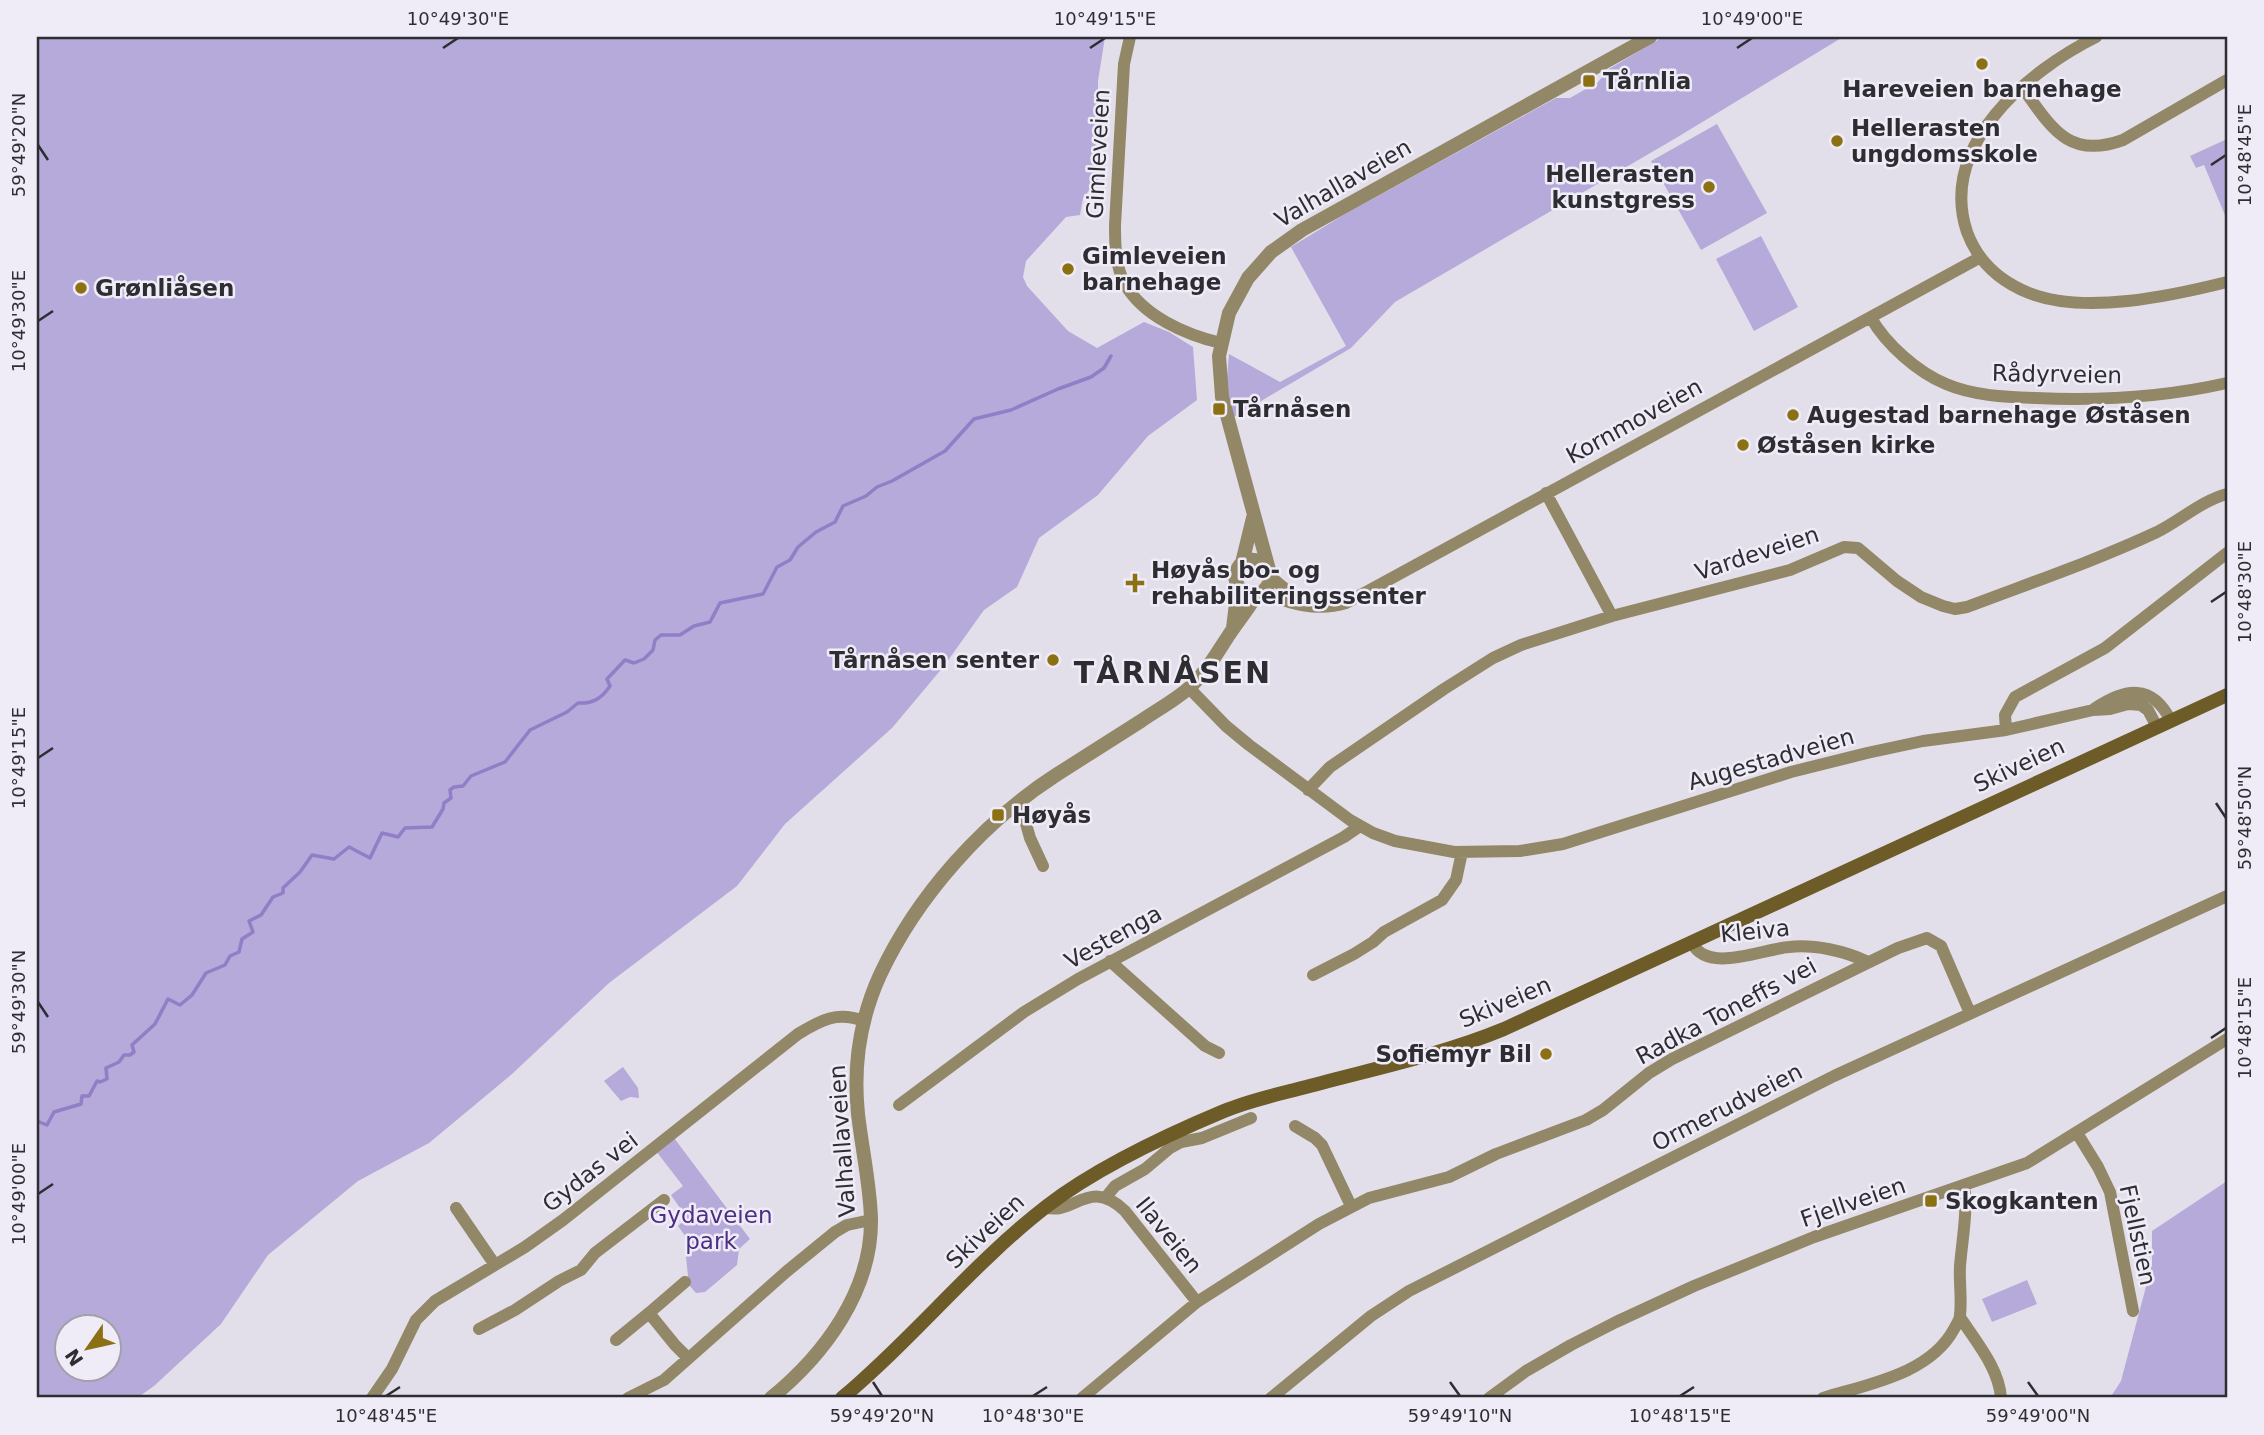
<svg xmlns="http://www.w3.org/2000/svg" width="2264" height="1435" font-family="'DejaVu Sans',sans-serif">
  <style>
    .green { fill: #b5aada; fill-rule: evenodd }
    .lines { fill: none; stroke-linecap: round; stroke-linejoin: round }
    .stream { stroke: #917ec6; stroke-width: 3.5 }
    .minor { stroke: #928766; stroke-width: 12 }
    .tertiary { stroke: #928766; stroke-width: 14 }
    .secondary { stroke: #6d5b28; stroke-width: 14 }
    .ticks { fill: none; stroke: #2e2e32; stroke-width: 2.5 }
    .poi-dot { fill: #8c7114; stroke: #efecf8; stroke-width: 2.5 }
    .labels { text-anchor: middle; stroke-width: 5; stroke-linejoin: round; paint-order: stroke }
    .poi-label { font-size: 23px; font-weight: bold; fill: #2e2e32; stroke: #efecf8; text-anchor: start }
    .street-label { font-size: 23px; fill: #2e2e32; stroke: #efecf8 }
    .park-label { font-size: 23px; fill: #4c2e84; stroke: #efecf8 }
    .district-label { font-size: 30px; font-weight: bold; letter-spacing: 2px; fill: #2e2e32; stroke: #efecf8 }
    .neatline { fill: none; stroke: #2e2e32; stroke-width: 2.5 }
    .ticks-label { font-size: 18px; text-anchor: middle; fill: #2e2e32 }
  </style>
  <rect width="100%" height="100%" fill="#e2dfeb"/>
  <path class="green" d="M37 37H1105L1098 81V180L1083 198 1080 215 1066 217 1026 261 1023 277 1027 286 1068 331 1097 348 1144 322 1169 332 1193 347 1197 400 1148 436 1098 495 1039 538 1017 587 984 610 944 666 892 728 785 824 737 886 609 983 512 1074 429 1143 358 1181 268 1255 221 1324 154 1386 137 1398H37ZM66 1326H108V1368H66Z
    M1663 37H1843L1676 138 1395 302 1351 348 1229 420 1226 389 1229 354 1280 382 1346 346 1291 247 1345 214 1556 98H1570L1598 82 1609 69Z
    M1717 124 1767 213 1701 250 1651 161Z
    M2227 139V220L2204 165 2196 168 2190 156Z
    M1761 236 1798 307 1754 331 1716 259Z
    M623 1067 638 1088 639 1098 630 1097 621 1101 604 1081Z
    M674 1138 750 1239 739 1249 737 1265 705 1292 696 1293 689 1285 686 1257 694 1248 678 1226 687 1218 671 1195 683 1186 656 1151Z
    M2227 1181V1398H2110L2121 1381 2152 1264V1231Z
    M2027 1280 2037 1304 1992 1322 1982 1299Z"/>
  <g class="lines">
    <path class="stream" d="M37 1121 47 1125 54 1112 81 1104 82 1096H89L97 1081 100 1082 107 1079 106 1068 119 1062 124 1055H130L134 1052 132 1045 155 1024 168 999 180 1005 192 995 206 973 225 965 230 956 239 952 242 939 253 932 249 921 261 915 273 897 283 893V888L300 872 312 855 334 859 349 847 370 858 382 833 398 837 405 828 432 827 443 809 444 803 451 798 450 790 454 787 463 786 471 776 505 762 530 730 567 712 578 703C593 704 602 698 610 686L607 679 625 660 634 663 644 659 653 650 655 640 661 635H680L694 626 710 622 720 603 763 594 777 567 790 560 798 547 816 532 835 522 843 506 866 496 877 487 892 481 945 451 974 419 1011 410 1058 389 1091 377 1104 368 1111 356"/>
    <path class="minor" d="M1130 37 1124 64 1115 225C1115 244 1115 266 1125 284 1143 316 1186 335 1221 343
      M2096 37C2028 71 1938 145 1967 232 1978 262 1999 281 2029 293 2084 315 2171 296 2227 282
      M2022 87C2051 127 2068 160 2123 140L2227 80
      M1871 318C1886 344 1917 372 1946 384 1974 396 2006 397 2036 398 2099 401 2165 397 2227 383
      M1546 493 1612 616
      M1271 577 1302 603
      M1262 592C1289 604 1317 612 1346 603L1979 258
      M1189 688 1226 726 1249 745 1350 820 1373 833 1395 841 1454 852 1520 851 1563 844 1791 772 1867 753 1923 741 2006 730 2093 710 2110 709 2128 704 2141 705 2148 710 2157 727
      M2094 709C2125 688 2152 683 2171 721
      M2006 730 2005 715 2015 697 2105 648 2227 553
      M1308 790 1330 767 1444 689 1493 658 1521 645 1612 616 1790 570 1844 547 1858 548 1897 581 1921 597 1943 606 1955 609 1967 607C2030 583 2095 561 2157 532 2181 520 2201 501 2227 494
      M1020 802 1030 838 1043 866
      M1692 943C1708 974 1762 949 1789 947 1814 944 1845 951 1868 962
      M1110 961 1205 1046 1219 1053
      M1313 975 1354 954 1373 942 1384 932 1442 900 1456 880 1462 852
      M899 1105 1024 1012 1078 979 1344 837 1360 826
      M1295 1126 1315 1138 1322 1145 1351 1206
      M2077 1133 2098 1167 2110 1192 2133 1311
      M1106 1197 1115 1186 1145 1169 1170 1148 1181 1142 1202 1138 1251 1118
      M1045 1207C1074 1217 1088 1176 1125 1211L1197 1302
      M456 1208 495 1265
      M649 1313 685 1282
      M1960 1317C1976 1342 1999 1368 2001 1398
      M479 1329 515 1310 559 1281 581 1270 595 1253 664 1200
      M616 1340 649 1313 675 1345 688 1358
      M372 1398 392 1369 416 1320 435 1301 525 1247 563 1220 798 1034C821 1020 837 1011 864 1021
      M628 1398 664 1380 786 1272 835 1232 847 1225 871 1220
      M1082 1398 1197 1302 1319 1224 1369 1198 1449 1177 1496 1154 1586 1120 1603 1110 1649 1073 1672 1059 1898 948 1927 938 1941 946 1970 1013
      M1271 1398 1371 1316 1409 1291 1834 1076 2227 896
      M1489 1398 1526 1371 1571 1345 1616 1322 1694 1286 1814 1237 2027 1163 2227 1039
      M1823 1398C1868 1384 1930 1374 1954 1329 1956 1325 1960 1320 1960 1315 1962 1299 1959 1282 1960 1266 1962 1240 1968 1212 1964 1185"/>
    <path class="tertiary" d="M1242 563 1253 518
      M1266 565C1252 555 1238 560 1235 577 1239 601 1266 601 1271 577L1222 397 1219 356 1229 313 1248 278 1271 252 1302 230 1650 37
      M1233 628 1238 587
      M771 1398C824 1355 872 1291 871 1219 870 1184 862 1149 858 1114 853 1066 860 1019 880 975 917 896 983 822 1056 775 1084 757 1113 739 1141 721 1157 710 1174 701 1189 688 1208 671 1219 649 1233 629 1241 617 1250 607 1257 594"/>
    <path class="secondary" d="M842 1398C914 1338 973 1263 1047 1206 1095 1169 1169 1134 1224 1111 1250 1100 1279 1094 1306 1087 1372 1069 1441 1055 1504 1029L2227 695"/>
  </g>
  <path class="ticks" d="M443 48 458 38M1090 48 1105 38M1737 48 1752 38M38 145 48 160M2211 165 2226 155M38 321 53 311M2211 602 2226 592M38 758 53 748M2216 803 2226 818M38 1002 48 1017M2211 1038 2226 1028M38 1194 53 1184M873 1382 882 1396M1450 1382 1460 1396M2028 1382 2038 1396M386 1396 400 1387M1033 1396 1047 1387M1680 1396 1694 1387"/>
  <g class="poi-dot">
    <circle cx="1982" cy="64" r="7"/>
    <rect x="1582" y="74" width="14" height="14" rx="3.5"/>
    <circle cx="1837" cy="141" r="7"/>
    <circle cx="1709" cy="187" r="7"/>
    <circle cx="1068" cy="269" r="7"/>
    <circle cx="81" cy="288" r="7"/>
    <rect x="1212" y="402" width="14" height="14" rx="3.5"/>
    <circle cx="1793" cy="415" r="7"/>
    <circle cx="1743" cy="445" r="7"/>
    <path d="M1131.5 572.5h7v7h7v7h-7v7h-7v-7h-7v-7h7z"/>
    <circle cx="1053" cy="660" r="7"/>
    <rect x="991" y="808" width="14" height="14" rx="3.5"/>
    <circle cx="1546" cy="1054" r="7"/>
    <rect x="1924" y="1194" width="14" height="14" rx="3.5"/>
  </g>
  <g class="labels">
    <g class="poi-label">
      <text x="1603" y="89">Tårnlia</text>
      <text x="1982" y="97" text-anchor="middle">Hareveien barnehage</text>
      <text x="1851" y="136">Hellerasten<tspan x="1851" dy="26">ungdomsskole</tspan></text>
      <text x="1695" y="182" text-anchor="end">Hellerasten<tspan x="1695" dy="26">kunstgress</tspan></text>
      <text x="1082" y="264">Gimleveien<tspan x="1082" dy="26">barnehage</tspan></text>
      <text x="95" y="296">Grønliåsen</text>
      <text x="1233" y="417">Tårnåsen</text>
      <text x="1807" y="423">Augestad barnehage Øståsen</text>
      <text x="1757" y="453">Øståsen kirke</text>
      <text x="1151" y="578">Høyås bo- og<tspan x="1151" dy="26">rehabiliteringssenter</tspan></text>
      <text x="1039" y="668" text-anchor="end">Tårnåsen senter</text>
      <text x="1012" y="823">Høyås</text>
      <text x="1532" y="1062" text-anchor="end">Sofiemyr Bil</text>
      <text x="1945" y="1209">Skogkanten</text>
    </g>
    <g class="street-label">
      <text transform="translate(1098 154) rotate(-87)" y="8">Gimleveien</text>
      <text transform="translate(1343 183) rotate(-30)" y="8">Valhallaveien</text>
      <text transform="translate(2057 374) rotate(1)" y="8">Rådyrveien</text>
      <text transform="translate(1634 421) rotate(-29)" y="8">Kornmoveien</text>
      <text transform="translate(1757 553) rotate(-18)" y="8">Vardeveien</text>
      <text transform="translate(1771 759) rotate(-16)" y="8">Augestadveien</text>
      <text transform="translate(2019 765) rotate(-25)" y="8">Skiveien</text>
      <text transform="translate(1755 931) rotate(-6)" y="8">Kleiva</text>
      <text transform="translate(1113 937) rotate(-29)" y="8">Vestenga</text>
      <text transform="translate(1505 1002) rotate(-23)" y="8">Skiveien</text>
      <text transform="translate(1726 1011) rotate(-28)" y="8">Radka Toneffs vei</text>
      <text transform="translate(1727 1107) rotate(-27)" y="8">Ormerudveien</text>
      <text transform="translate(842 1141) rotate(-94)" y="8">Valhallaveien</text>
      <text transform="translate(590 1172) rotate(-38)" y="8">Gydas vei</text>
      <text transform="translate(1853 1202) rotate(-19)" y="8">Fjellveien</text>
      <text transform="translate(985 1231) rotate(-43)" y="8">Skiveien</text>
      <text transform="translate(1169 1235) rotate(51)" y="8">Ilaveien</text>
      <text transform="translate(2138 1235) rotate(78)" y="8">Fjellstien</text>
    </g>
    <g class="park-label">
      <text x="711" y="1223">Gydaveien<tspan x="711" dy="26">park</tspan></text>
    </g>
    <g class="district-label">
      <text x="1173" y="683">TÅRNÅSEN</text>
    </g>
  </g>
  <rect width="2264" height="1435" fill="none" stroke="#efecf8" stroke-width="77"/>
  <g transform="translate(88 1348) rotate(236)"><circle r="33" fill="#efecf8" stroke="#a2a0a9" stroke-width="2"/>
  <path d="M0-5L12 26L0 18L-12 26Z" fill="#8c7114"/>
  <text y="-10" font-size="19" font-weight="bold" text-anchor="middle" fill="#2e2e32">N</text>
  </g>
  <rect x="38" y="38" width="2188" height="1358" class="neatline"/>
  <g class="ticks-label">
    <text x="458" y="25">10°49'30"E</text>
    <text x="1105" y="25">10°49'15"E</text>
    <text x="1752" y="25">10°49'00"E</text>
    <text transform="translate(19 145) rotate(-90)" y="6">59°49'20"N</text>
    <text transform="translate(2245 155) rotate(-90)" y="6">10°48'45"E</text>
    <text transform="translate(19 321) rotate(-90)" y="6">10°49'30"E</text>
    <text transform="translate(2245 592) rotate(-90)" y="6">10°48'30"E</text>
    <text transform="translate(19 758) rotate(-90)" y="6">10°49'15"E</text>
    <text transform="translate(2245 818) rotate(-90)" y="6">59°48'50"N</text>
    <text transform="translate(19 1002) rotate(-90)" y="6">59°49'30"N</text>
    <text transform="translate(2245 1028) rotate(-90)" y="6">10°48'15"E</text>
    <text transform="translate(19 1194) rotate(-90)" y="6">10°49'00"E</text>
    <text x="386" y="1422">10°48'45"E</text>
    <text x="882" y="1422">59°49'20"N</text>
    <text x="1033" y="1422">10°48'30"E</text>
    <text x="1460" y="1422">59°49'10"N</text>
    <text x="1680" y="1422">10°48'15"E</text>
    <text x="2038" y="1422">59°49'00"N</text>
  </g>
</svg>
